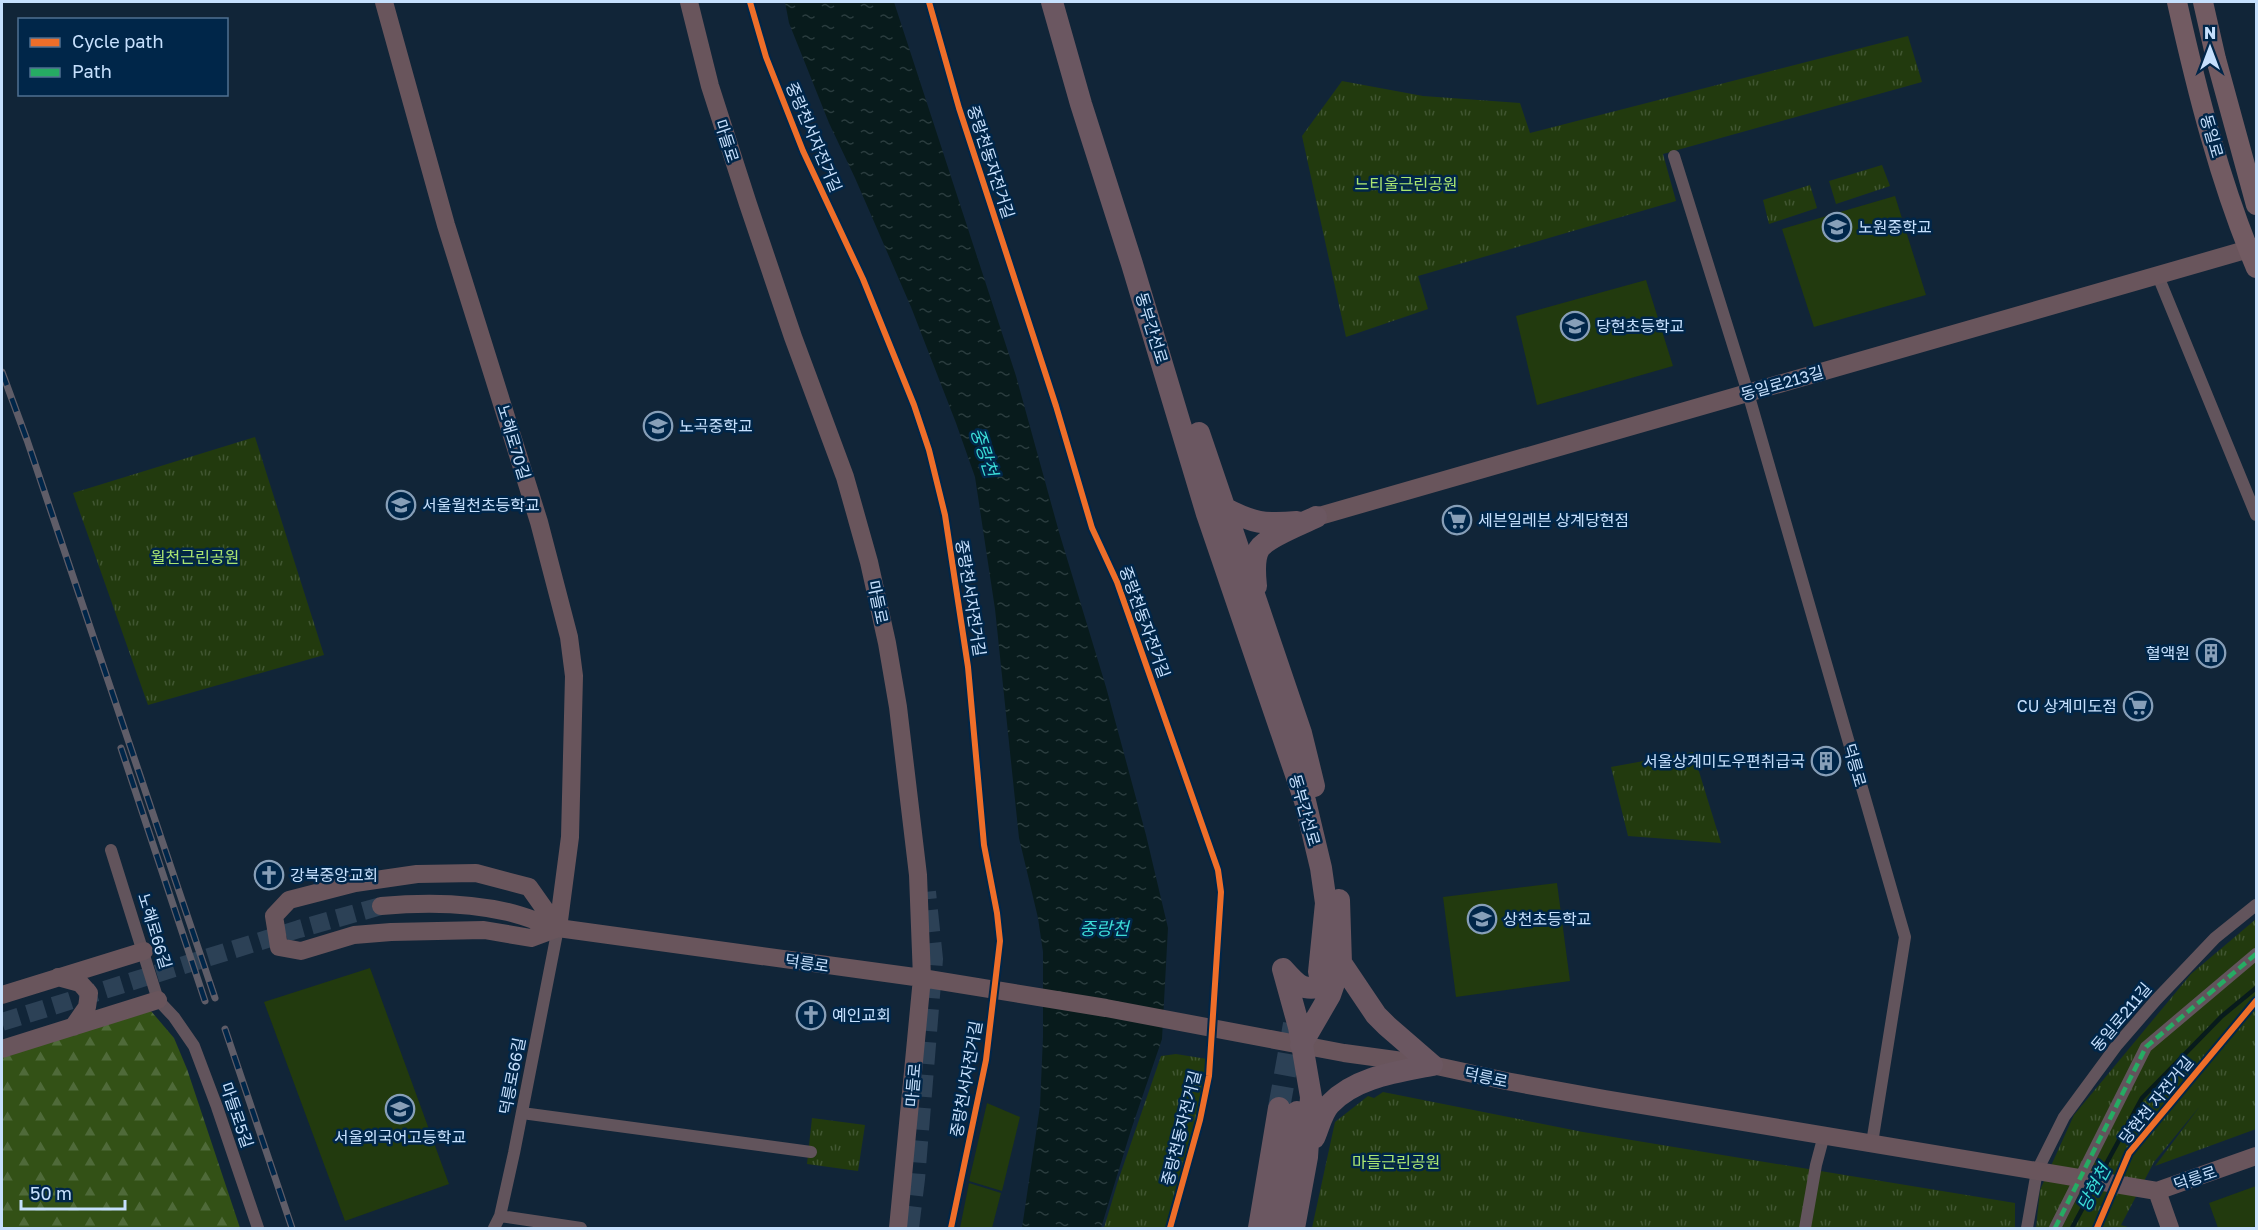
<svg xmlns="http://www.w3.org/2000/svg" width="2258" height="1230" font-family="'Golos Text','Noto Sans KR',sans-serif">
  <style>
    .grass { fill: #223a0e }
    .forest { fill: url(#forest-firs) }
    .park { fill: url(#park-tufts) }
    .water { fill: url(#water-ripples) }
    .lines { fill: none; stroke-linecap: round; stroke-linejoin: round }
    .stream { stroke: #081b1c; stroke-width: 4.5 }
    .secondary-tunnel { stroke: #2c4156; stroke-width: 18; stroke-dasharray: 18 9; stroke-linecap: butt }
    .highway-tunnel { stroke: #2c4156; stroke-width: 22; stroke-dasharray: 22 11; stroke-linecap: butt }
    .street { stroke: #62545c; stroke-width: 12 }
    .secondary { stroke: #69555c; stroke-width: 18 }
    .primary { stroke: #725b62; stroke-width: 20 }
    .highway { stroke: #6b5761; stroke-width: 22 }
    .rail-casing { stroke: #5f5d68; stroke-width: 7 }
    .rail { stroke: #002649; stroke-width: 4.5; stroke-dasharray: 14; stroke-linecap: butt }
    .quiet { stroke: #26ab63; stroke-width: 4.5; stroke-dasharray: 9 4.5; stroke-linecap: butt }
    .cycleway-casing { stroke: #002649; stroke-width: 10 }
    .cycleway { stroke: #ee6e29; stroke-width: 6 }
    .labels { text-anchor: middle; stroke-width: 5; stroke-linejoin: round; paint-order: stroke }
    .street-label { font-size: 16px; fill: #c6e0fd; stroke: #002649 }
    .park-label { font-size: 16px; fill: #aae571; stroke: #002649 }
    .poi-label { font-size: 16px; fill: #c6e0fd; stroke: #002649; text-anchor: start }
    .water-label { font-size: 18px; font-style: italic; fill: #3bdcd7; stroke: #002649 }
  </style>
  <defs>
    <pattern id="forest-firs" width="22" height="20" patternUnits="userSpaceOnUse" patternTransform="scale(1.5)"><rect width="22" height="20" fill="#335116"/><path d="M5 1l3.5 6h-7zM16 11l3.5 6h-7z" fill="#4f6a39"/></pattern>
    <pattern id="park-tufts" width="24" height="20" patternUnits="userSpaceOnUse" patternTransform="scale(1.5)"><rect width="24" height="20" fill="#223a0e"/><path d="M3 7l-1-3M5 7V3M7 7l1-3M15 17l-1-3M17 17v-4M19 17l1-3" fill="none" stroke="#415632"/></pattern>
    <pattern id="water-ripples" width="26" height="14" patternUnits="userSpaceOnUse" patternTransform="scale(1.5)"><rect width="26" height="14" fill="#081b1c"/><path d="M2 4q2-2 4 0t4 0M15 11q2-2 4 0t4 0" fill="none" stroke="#2a3c3e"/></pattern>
  </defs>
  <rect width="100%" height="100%" fill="#112538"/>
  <path class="grass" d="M1895 196 1926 295 1814 327 1782 229Z
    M1646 280 1673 366 1537 405 1516 316Z
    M1557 883 1570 981 1456 997 1443 897Z
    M370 968 449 1184 345 1221 264 1002Z
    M987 1103 1020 1117 1002 1191 969 1181Z
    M969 1183 1001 1193 992 1228H960Z
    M2256 1186V1226L2250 1228H2218L2209 1203Z"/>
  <path class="forest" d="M151 1011 174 1038 187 1069 240 1228H3L2 1224V1056Z"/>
  <path class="park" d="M1908 36 1922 82 1663 154 1676 201 1418 276 1428 309 1346 337 1302 136 1342 81 1423 96 1520 103 1530 133Z
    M1882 165 1890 186 1836 204 1829 181Z
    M1810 185 1817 208 1769 224 1763 200Z
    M255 437 324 655 148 705 73 493Z
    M1693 752 1721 843 1628 836 1611 767Z
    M2256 919V1129L2155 1166 2200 1106 2154 1162 2121 1225 2131 1228H2036L2040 1190 2074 1115 2191 974Z
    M1176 1054 1207 1059C1202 1117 1182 1173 1166 1228H1104L1118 1181 1161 1056Z
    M1383 1092 1583 1132 2015 1203V1228H1312L1335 1122 1368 1096 1374 1098Z
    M812 1118 865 1125 858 1171 807 1164Z"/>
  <path class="water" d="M785 2H894L1016 376 1059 532 1106 687 1146 835 1168 928 1162 1039 1131 1130 1101 1228H1022L1040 1106 1043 1037V952L1038 918 1019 838 995 609 975 477 956 423 911 307 855 178 829 123 789 23Z"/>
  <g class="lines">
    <path class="stream" d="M2099 1177 2142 1098 2222 1016 2256 988
      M2072 1228 2095 1185"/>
    <path class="secondary-tunnel" d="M2 1022 299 929 381 906"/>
    <path class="highway-tunnel" d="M1279 1108 1294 1024
      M908 1228 914 1179 932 959 925 892"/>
    <path class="street" d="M1674 156 1748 393 1905 937 1872 1143
      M2158 276 2256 515
      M111 850 158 1000 174 1017 194 1046 217 1107 258 1228
      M522 1113 811 1152
      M500 1216 581 1228
      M494 1228 500 1216 514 1153 558 928
      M1805 1228 1816 1165 1824 1135
      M2027 1228 2037 1171 2064 1117 2117 1045 2156 1000 2215 938 2256 905
      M2055 1228 2146 1047 2256 954"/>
    <path class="secondary" d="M384 2 446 225 539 522 569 637 574 676 570 837 558 928
      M689 2 710 86 748 204 793 337 845 477 869 562 887 643 898 707 918 875 922 978 898 1228
      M1316 517 2256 247
      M476 873 529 887 558 928 531 938 484 930 391 932 354 935 301 951 279 947 274 916 289 900 355 883 417 874Z
      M381 906C424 902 466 902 508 912 525 916 541 923 558 928L922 978 1106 1008 1344 1053 1432 1065 1506 1081 1605 1099 2157 1191 2256 1156
      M58 977 80 983 89 993 87 1007 73 1027
      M2 995 144 951
      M2 1049 158 1000
      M2157 1191 2170 1228"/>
    <path class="primary" d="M2177 2C2197 91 2220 183 2256 268
      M2203 2 2216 59 2256 205"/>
    <path class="highway" d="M1052 2 1081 104 1132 264 1207 514 1305 801 1321 868 1326 903 1319 972
      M1199 433 1301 733 1314 786
      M1224 508C1253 523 1264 525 1297 522
      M1256 586C1255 576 1253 559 1259 549 1267 537 1302 524 1316 517
      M1341 963 1376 1015 1387 1026 1432 1065
      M1283 969 1299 1027 1311 1097 1307 1157 1294 1228
      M1283 969C1299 987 1302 991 1326 986L1337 969
      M1301 1045 1330 995 1341 963 1339 900
      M1314 1138C1319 1127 1322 1112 1330 1104 1356 1077 1397 1072 1432 1065
      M1259 1228 1279 1108
      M1275 1228 1297 1112"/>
    <g class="rail-casing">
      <path id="rail" d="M2 372 27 440 215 998
        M121 748 205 1001
        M225 1029 292 1228"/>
    </g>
    <use href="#rail" class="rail"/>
    <path class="quiet" d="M2055 1228 2146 1047 2256 954"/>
    <g class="cycleway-casing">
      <path id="cycleway" d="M750 2 766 57 803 151 863 279 914 405 929 450 945 515 968 667 984 845 997 913 1000 941 986 1060 951 1228
        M929 2 959 108 1056 406 1092 528 1117 582 1218 870 1221 892 1209 1076 1200 1120 1170 1228
        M2097 1228 2129 1153 2256 1001"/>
    </g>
    <use href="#cycleway" class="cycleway"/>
  </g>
  <defs>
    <g id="school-ring" transform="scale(1.5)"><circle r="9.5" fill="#002649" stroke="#879fb8" stroke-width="1.5"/><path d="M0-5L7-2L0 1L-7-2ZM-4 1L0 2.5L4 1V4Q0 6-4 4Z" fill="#879fb8"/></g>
    <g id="supermarket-ring" transform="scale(1.5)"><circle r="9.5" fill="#002649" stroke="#879fb8" stroke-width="1.5"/><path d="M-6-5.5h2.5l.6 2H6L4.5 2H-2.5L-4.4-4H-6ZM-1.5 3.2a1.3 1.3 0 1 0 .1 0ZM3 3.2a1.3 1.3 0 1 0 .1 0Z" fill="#879fb8"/></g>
    <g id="building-ring" transform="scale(1.5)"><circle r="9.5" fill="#002649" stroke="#879fb8" stroke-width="1.5"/><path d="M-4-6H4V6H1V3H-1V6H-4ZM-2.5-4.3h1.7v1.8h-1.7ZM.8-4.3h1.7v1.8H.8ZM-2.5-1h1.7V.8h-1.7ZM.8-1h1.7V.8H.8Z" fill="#879fb8"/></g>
    <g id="church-ring" transform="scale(1.5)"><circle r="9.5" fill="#002649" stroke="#879fb8" stroke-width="1.5"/><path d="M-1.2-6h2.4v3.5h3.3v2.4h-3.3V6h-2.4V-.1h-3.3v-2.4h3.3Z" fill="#879fb8"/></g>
  </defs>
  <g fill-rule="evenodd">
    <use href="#school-ring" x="1837" y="227"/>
    <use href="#school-ring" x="1575" y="326"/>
    <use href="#school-ring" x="658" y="426"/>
    <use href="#school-ring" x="401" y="505"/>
    <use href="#supermarket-ring" x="1457" y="520"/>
    <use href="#building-ring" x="2211" y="653"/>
    <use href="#supermarket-ring" x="2138" y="706"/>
    <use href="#building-ring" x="1826" y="761"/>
    <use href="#church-ring" x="269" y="875"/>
    <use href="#school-ring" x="1482" y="919"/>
    <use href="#church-ring" x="811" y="1015"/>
    <use href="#school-ring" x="400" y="1109"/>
  </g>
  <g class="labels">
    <g class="street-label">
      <text transform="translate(2212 136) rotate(74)" y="6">동일로</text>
      <text transform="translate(814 137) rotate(67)" y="6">중랑천서자전거길</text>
      <text transform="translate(727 141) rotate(72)" y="6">마들로</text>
      <text transform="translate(991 162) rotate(72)" y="6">중랑천동자전거길</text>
      <text transform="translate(1152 328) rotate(73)" y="6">동부간선로</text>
      <text transform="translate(1782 383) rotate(-16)" y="6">동일로213길</text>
      <text transform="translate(514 442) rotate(73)" y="6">노해로70길</text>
      <text transform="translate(971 598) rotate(81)" y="6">중랑천서자전거길</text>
      <text transform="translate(878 602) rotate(78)" y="6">마들로</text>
      <text transform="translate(1145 622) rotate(70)" y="6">중랑천동자전거길</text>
      <text transform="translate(1855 765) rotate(74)" y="6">덕릉로</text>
      <text transform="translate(1305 810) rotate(74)" y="6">동부간선로</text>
      <text transform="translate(155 931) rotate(73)" y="6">노해로66길</text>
      <text transform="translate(807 963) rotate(8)" y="6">덕릉로</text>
      <text transform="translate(2121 1017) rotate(-50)" y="6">동일로211길</text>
      <text transform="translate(512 1076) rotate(-79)" y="6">덕릉로66길</text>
      <text transform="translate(1486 1077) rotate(12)" y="6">덕릉로</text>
      <text transform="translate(966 1079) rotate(-80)" y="6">중랑천서자전거길</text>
      <text transform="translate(913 1085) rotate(-85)" y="6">마들로</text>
      <text transform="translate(2156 1100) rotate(-51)" y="6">당현천 자전거길</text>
      <text transform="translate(237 1115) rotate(71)" y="6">마들로5길</text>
      <text transform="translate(1181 1128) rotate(-76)" y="6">중랑천동자전거길</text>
      <text transform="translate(2195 1178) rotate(-19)" y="6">덕릉로</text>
    </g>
    <g class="park-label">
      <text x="1406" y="190">느티울근린공원</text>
      <text x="195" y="563">월천근린공원</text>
      <text x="1396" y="1168">마들근린공원</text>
    </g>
    <g class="poi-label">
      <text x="1858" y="233">노원중학교</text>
      <text x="1596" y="332">당현초등학교</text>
      <text x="679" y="432">노곡중학교</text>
      <text x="422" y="511">서울월천초등학교</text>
      <text x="1478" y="526">세븐일레븐 상계당현점</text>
      <text x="2190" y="659" text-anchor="end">혈액원</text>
      <text x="2117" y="712" text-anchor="end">CU 상계미도점</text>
      <text x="1805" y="767" text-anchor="end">서울상계미도우편취급국</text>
      <text x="290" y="881">강북중앙교회</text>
      <text x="1503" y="925">상천초등학교</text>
      <text x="832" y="1021">예인교회</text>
      <text x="400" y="1143" text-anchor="middle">서울외국어고등학교</text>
    </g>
    <g class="water-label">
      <text transform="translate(984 452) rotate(72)" y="6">중랑천</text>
      <text x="1104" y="935">중랑천</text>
      <text transform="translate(2094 1188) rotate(-62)" y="6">당현천</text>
    </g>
  </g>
  <rect width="2258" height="1230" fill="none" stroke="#c6e0fd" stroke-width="6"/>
  <rect x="18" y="18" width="210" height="78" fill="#002649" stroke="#4f7091" stroke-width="1.5"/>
  <rect x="30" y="38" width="30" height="9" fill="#ee6e29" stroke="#4f7091" stroke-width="1.5"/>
  <text x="72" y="48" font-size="18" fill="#c6e0fd">Cycle path</text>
  <rect x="30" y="68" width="30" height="9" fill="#26ab63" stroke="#4f7091" stroke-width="1.5"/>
  <text x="72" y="78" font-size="18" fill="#c6e0fd">Path</text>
  <g transform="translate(2210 48)" stroke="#002649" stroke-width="4.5" paint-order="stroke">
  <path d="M0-4.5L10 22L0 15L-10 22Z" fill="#c6e0fd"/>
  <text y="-9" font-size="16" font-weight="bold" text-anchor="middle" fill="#c6e0fd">N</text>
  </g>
  <path d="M21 1200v9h104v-9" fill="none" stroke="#c6e0fd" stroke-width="3"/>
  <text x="30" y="1200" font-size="18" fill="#c6e0fd" stroke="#002649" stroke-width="4.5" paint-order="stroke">50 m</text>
</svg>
